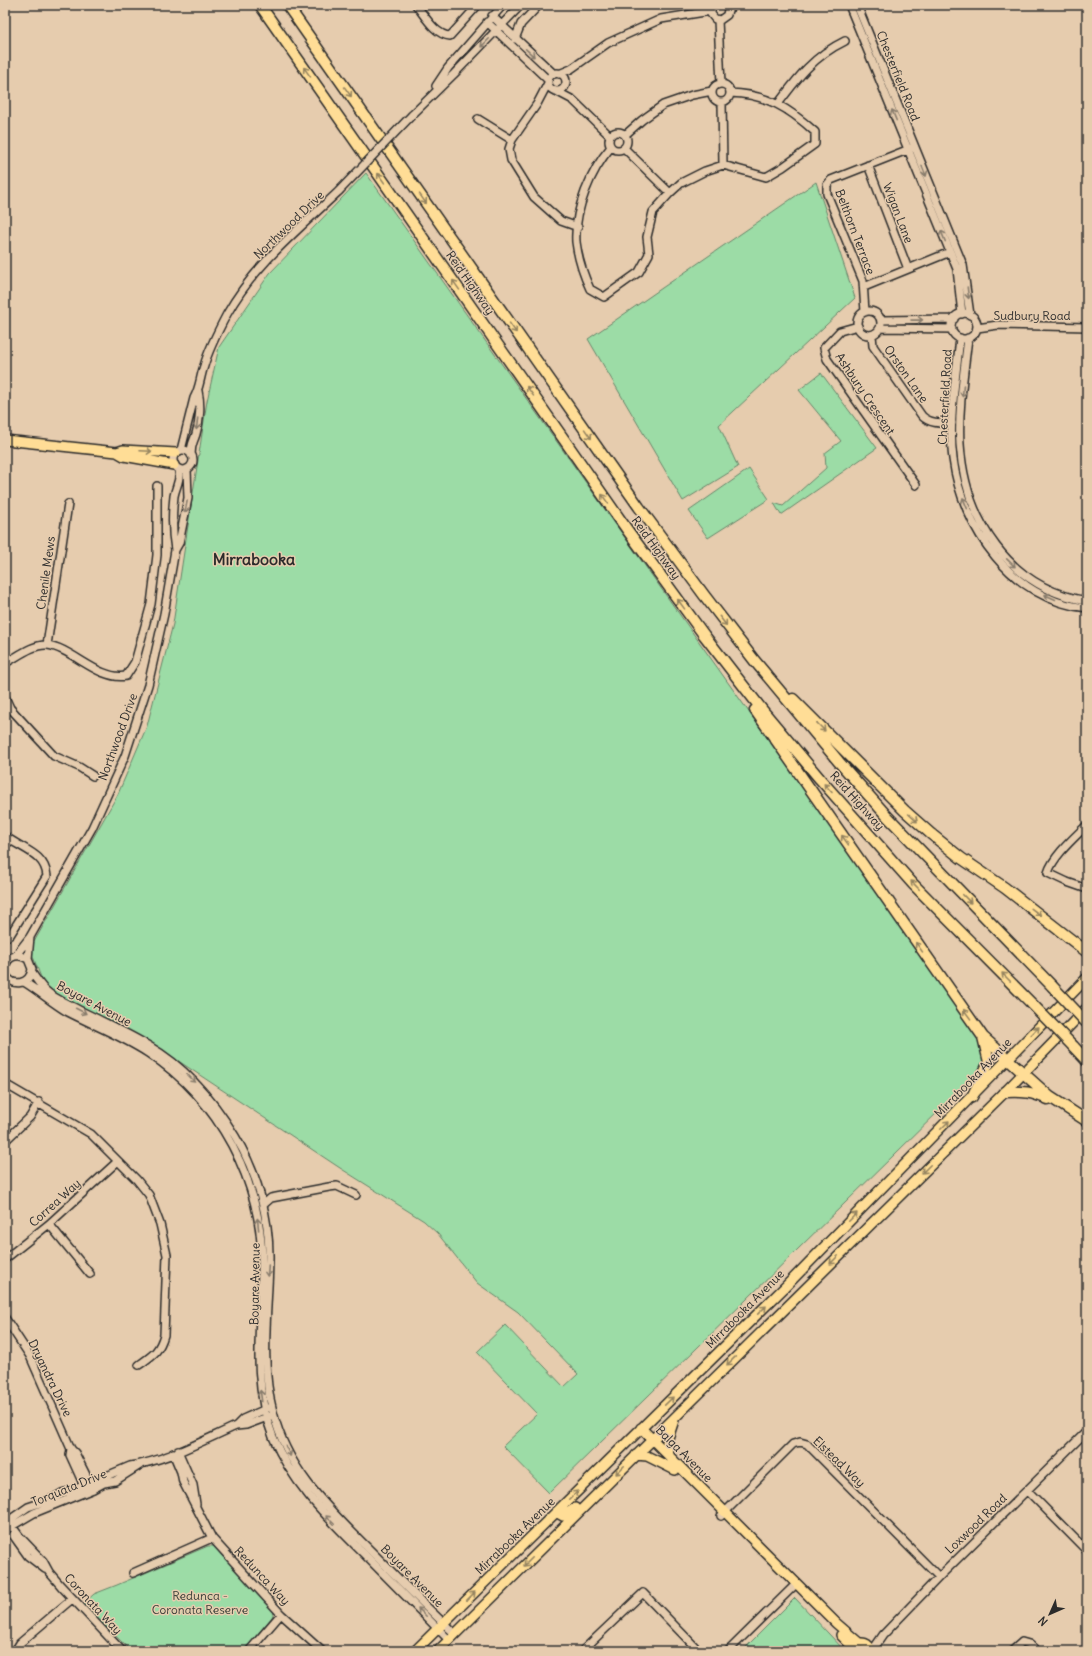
<svg xmlns="http://www.w3.org/2000/svg" width="1092" height="1656" font-family="Delius,sans-serif">
  <style>
    .green { fill: #9cdca6; stroke: #648468 }
    .lines { fill: none; stroke-linecap: round; stroke-linejoin: round }
    .minor-casing { stroke: #2b2b2b; stroke-width: 10 }
    .major-casing { stroke: #2b2b2b; stroke-width: 12 }
    .highway-casing { stroke: #2b2b2b; stroke-width: 13 }
    .minor { stroke: #e6ccae; stroke-width: 7 }
    .major { stroke: #ffdd96; stroke-width: 9 }
    .highway { stroke: #ffdd96; stroke-width: 10 }
    .minor-bridge-casing { stroke: #2b2b2b; stroke-width: 10; stroke-linecap: butt }
    .highway-bridge-casing { stroke: #2b2b2b; stroke-width: 13; stroke-linecap: butt }
    .minor-bridge { stroke: #e6ccae; stroke-width: 7 }
    .highway-bridge { stroke: #ffdd96; stroke-width: 10 }
    .oneway { stroke: #887c6c }
    .oneway2 { stroke: #958460 }
    .labels { text-anchor: middle; stroke-width: 3; stroke-linejoin: round; paint-order: stroke }
    .street-label { font-size: 12px; fill: #2b2b2b; stroke: #e6ccae }
    .park-label { font-size: 12px; fill: #363d37; stroke: #e6ccae }
    .district-label { font-size: 16px; font-weight: bold; fill: #2b2b2b; stroke: #e6ccae }
  </style>
  <rect width="100%" height="100%" fill="#e6ccae"/>
  <filter id="ink" filterUnits="userSpaceOnUse"><feTurbulence type="fractalNoise" baseFrequency=".025" numOctaves="2"/><feDisplacementMap in="SourceGraphic" scale="8" xChannelSelector="R" yChannelSelector="G"/><feConvolveMatrix kernelMatrix="1 2 1 2 8 2 1 2 1" color-interpolation-filters="sRGB"/></filter>
  <g filter="url(#ink)">
    <path class="green" d="M366 173 994 1057 549 1493 503 1446 537 1414 477 1352 505 1325 564 1387 578 1374 518 1312 477 1283 438 1234 424 1221 340 1168 180 1062 67 1000 44 985 30 949 118 794 147 726 173 624 207 401 219 347 270 273Z
      M816 182 855 298 719 425 738 467 683 501 588 339Z
      M821 373 877 448 781 515 774 503 783 506 826 468 825 453 841 441 799 390Z
      M749 469 769 499 708 538 689 511Z
      M208 1546H214L224 1558 236 1569 272 1606 274 1612 272 1617 244 1651H131L83 1604 94 1594 117 1585Z
      M795 1598 845 1651H742Z"/>
    <g class="lines">
      <g class="minor-casing">
        <path id="minor" d="M416 5C425 16 435 35 450 36L478 5
          M713 5 711 8V14L715 19 720 20 727 15 728 9 726 5
          M849 5 957 269 962 314
          M857 5 963 265 970 315
          M728 9 737 5
          M492 16 554 74
          M718 20 721 84
          M487 22 548 80
          M515 39 521 24 539 5
          M548 82a9 9 0 1 1 18 0a9 9 0 1 1-18 0Z
          M559 74 571 69 608 43 661 19 711 11
          M548 83 537 104 512 140 509 149 511 160 534 197 561 221 578 227
          M712 93a9 9 0 1 1 18 0a9 9 0 1 1-18 0Z
          M436 86 448 68 503 5
          M556 91 573 100 610 136
          M722 102 723 165
          M778 104C798 77 814 56 845 41
          M412 115 454 74 521 5
          M478 119 512 140
          M609 141a9 9 0 1 1 18 0a9 9 0 1 1-18 0Z
          M625 135 642 120 663 105 692 95 712 91
          M611 147C591 170 574 210 576 242 578 258 583 274 590 289L604 297 639 272 649 254 647 237 653 212 670 193 681 183 705 171 723 165 766 177 783 167 815 144V132C789 108 766 94 730 93
          M624 148 670 193
          M868 165 908 269
          M864 287 950 252
          M857 323a12 12 0 1 1 24 0a12 12 0 1 1-24 0Z
          M865 312 863 281 827 194V185L831 180 912 148
          M951 326a13 13 0 1 1 26 0a13 13 0 1 1-26 0Z
          M881 320 954 319
          M858 326 840 331 824 348 827 359 916 485
          M881 328 952 329
          M977 328 998 325 1087 327
          M872 335 873 346 922 416C930 424 942 423 952 423
          M960 338C956 376 948 422 953 459 962 528 1013 601 1087 608
          M968 338C964 373 958 409 960 444 965 520 1009 588 1087 601
          M181 450 194 398C200 388 200 377 204 366 209 348 218 331 227 314 254 265 299 229 339 191
          M173 460a10 10 0 1 1 20 0a10 10 0 1 1-20 0Z
          M191 455C191 443 193 444 196 434 200 421 201 404 198 391
          M175 550C172 533 172 513 174 496 176 486 181 480 179 469
          M47 645 68 504
          M5 663C17 657 33 644 47 645 72 648 99 681 126 676L135 662 151 604 157 555V486
          M5 697 10 708 54 756 79 767 93 776
          M1087 825C1075 837 1053 856 1048 873L1067 882 1087 889
          M5 836C21 849 45 853 47 876L10 935 5 938
          M16 955 30 937 92 828 125 756 148 685 164 614 175 550 179 543 188 498 187 469
          M28 959 30 937
          M5 966C9 955 19 953 28 959L32 969C30 985 11 988 5 973
          M32 973C36 979 40 985 45 990 54 999 70 1005 81 1011 104 1022 127 1033 149 1046 186 1067 213 1100 235 1136 257 1172 270 1218 269 1261 268 1312 260 1362 273 1412 288 1473 331 1511 374 1554 401 1581 427 1608 455 1634
          M24 982C39 991 51 1002 66 1011 93 1025 122 1036 148 1053 219 1099 263 1182 262 1267 261 1325 251 1382 273 1437 292 1484 328 1518 363 1553 392 1582 420 1611 449 1640
          M5 1084 91 1134 137 1180 149 1195 160 1224 167 1255 164 1335C159 1352 153 1355 139 1365
          M5 1141 30 1117 39 1102
          M263 1205 271 1198 329 1187 337 1186 356 1195
          M49 1224 90 1274
          M5 1259 49 1224 118 1161
          M5 1318 30 1356 71 1449 75 1453 93 1489
          M236 1426 243 1419 268 1408
          M71 1449 70 1455 85 1488
          M178 1451 193 1485 196 1504
          M173 1453 181 1472 183 1482 212 1538 281 1614 322 1651
          M1027 1490 1087 1551
          M721 1516 793 1444 800 1442 807 1444 939 1577
          M8 1521 20 1537 43 1561 49 1572 61 1586 122 1651
          M5 1523 28 1507 52 1499 62 1493 71 1491 130 1466C166 1461 202 1441 236 1426L246 1425 270 1416
          M5 1530 34 1513 93 1489 104 1483 115 1481 140 1465
          M13 1535 28 1556 45 1569
          M133 1573 212 1538
          M15 1651 20 1643 72 1599
          M249 1651 281 1614
          M582 1651 643 1593 699 1651
          M728 1651 793 1587
          M872 1651 883 1635 939 1577 1087 1431
          M1012 1651 1022 1642 1029 1644 1037 1651"/>
      </g>
      <g class="major-casing">
        <path id="major" d="M5 440 117 452 124 456 174 465
          M117 452 123 450 176 453
          M641 1428 836 1623 859 1643
          M636 1455 647 1456 675 1470
          M669 1455 667 1441 674 1420
          M556 1512 563 1516 575 1508
          M841 1635 853 1647
          M855 1645C862 1641 869 1643 871 1651
          M415 1651 786 1286 1087 978
          M438 1651 1005 1092 1087 1008"/>
      </g>
      <g class="highway-casing">
        <path id="highway" d="M260 5 628 531 704 635 763 711 820 779 913 884 1033 1005
          M287 5 639 507 704 595 754 660 839 762 887 816 1052 986
          M793 699 905 811 931 834 961 858 1005 888 1087 952
          M755 710 983 1037 1050 1097 1087 1121
          M1073 1046 1087 1061
          M1005 1092C1023 1091 1032 1092 1048 1099
          M972 1097 989 1062 983 1037"/>
      </g>
      <use href="#minor" class="minor"/>
      <use href="#major" class="major"/>
      <use href="#highway" class="highway"/>
      <g class="minor-bridge-casing">
        <path id="minor-bridge" d="M339 191 412 115"/>
      </g>
      <g class="highway-bridge-casing">
        <path id="highway-bridge" d="M1052 986 1087 1023
          M1033 1005 1073 1046"/>
      </g>
      <use href="#minor-bridge" class="minor-bridge"/>
      <use href="#highway-bridge" class="highway-bridge"/>
    </g>
    <defs><path id="oneway-shaft" d="M-6 0H5M1.5-3L5.5 0L1.5 3" fill="none" stroke-width="1.6" stroke-linecap="round" stroke-linejoin="round"/></defs>
    <g class="oneway">
      <use href="#oneway-shaft" transform="translate(485 43) rotate(135)"/>
      <use href="#oneway-shaft" transform="translate(530 53) rotate(43)"/>
      <use href="#oneway-shaft" transform="translate(894 115) rotate(-112)"/>
      <use href="#oneway-shaft" transform="translate(924 171) rotate(68)"/>
      <use href="#oneway-shaft" transform="translate(943 236) rotate(-112)"/>
      <use href="#oneway-shaft" transform="translate(968 293) rotate(83)"/>
      <use href="#oneway-shaft" transform="translate(917 320) rotate(-1)"/>
      <use href="#oneway-shaft" transform="translate(963 391) rotate(95)"/>
      <use href="#oneway-shaft" transform="translate(197 424) rotate(97)"/>
      <use href="#oneway-shaft" transform="translate(965 503) rotate(-112)"/>
      <use href="#oneway-shaft" transform="translate(186 507) rotate(101)"/>
      <use href="#oneway-shaft" transform="translate(1011 563) rotate(44)"/>
      <use href="#oneway-shaft" transform="translate(1050 597) rotate(-156)"/>
      <use href="#oneway-shaft" transform="translate(81 1011) rotate(27)"/>
      <use href="#oneway-shaft" transform="translate(191 1078) rotate(45)"/>
      <use href="#oneway-shaft" transform="translate(258 1224) rotate(-96)"/>
      <use href="#oneway-shaft" transform="translate(268 1271) rotate(93)"/>
      <use href="#oneway-shaft" transform="translate(261 1396) rotate(-98)"/>
      <use href="#oneway-shaft" transform="translate(288 1451) rotate(65)"/>
      <use href="#oneway-shaft" transform="translate(330 1520) rotate(-135)"/>
      <use href="#oneway-shaft" transform="translate(422 1612) rotate(-135)"/>
    </g>
    <g class="oneway2">
      <use href="#oneway-shaft" transform="translate(307 72) rotate(-125)"/>
      <use href="#oneway-shaft" transform="translate(348 92) rotate(55)"/>
      <use href="#oneway-shaft" transform="translate(381 178) rotate(-125)"/>
      <use href="#oneway-shaft" transform="translate(423 199) rotate(55)"/>
      <use href="#oneway-shaft" transform="translate(456 285) rotate(-125)"/>
      <use href="#oneway-shaft" transform="translate(513 328) rotate(55)"/>
      <use href="#oneway-shaft" transform="translate(530 391) rotate(-125)"/>
      <use href="#oneway-shaft" transform="translate(588 434) rotate(55)"/>
      <use href="#oneway-shaft" transform="translate(146 451) rotate(3)"/>
      <use href="#oneway-shaft" transform="translate(605 499) rotate(-125)"/>
      <use href="#oneway-shaft" transform="translate(681 604) rotate(-126)"/>
      <use href="#oneway-shaft" transform="translate(723 621) rotate(52)"/>
      <use href="#oneway-shaft" transform="translate(821 727) rotate(45)"/>
      <use href="#oneway-shaft" transform="translate(828 788) rotate(-132)"/>
      <use href="#oneway-shaft" transform="translate(913 818) rotate(42)"/>
      <use href="#oneway-shaft" transform="translate(845 840) rotate(-125)"/>
      <use href="#oneway-shaft" transform="translate(915 885) rotate(-134)"/>
      <use href="#oneway-shaft" transform="translate(967 899) rotate(46)"/>
      <use href="#oneway-shaft" transform="translate(1036 912) rotate(37)"/>
      <use href="#oneway-shaft" transform="translate(919 947) rotate(-125)"/>
      <use href="#oneway-shaft" transform="translate(1006 977) rotate(-135)"/>
      <use href="#oneway-shaft" transform="translate(967 1014) rotate(-126)"/>
      <use href="#oneway-shaft" transform="translate(1035 1031) rotate(-46)"/>
      <use href="#oneway-shaft" transform="translate(945 1125) rotate(-45)"/>
      <use href="#oneway-shaft" transform="translate(926 1169) rotate(135)"/>
      <use href="#oneway-shaft" transform="translate(853 1217) rotate(-45)"/>
      <use href="#oneway-shaft" transform="translate(834 1260) rotate(135)"/>
      <use href="#oneway-shaft" transform="translate(762 1310) rotate(-44)"/>
      <use href="#oneway-shaft" transform="translate(731 1361) rotate(136)"/>
      <use href="#oneway-shaft" transform="translate(669 1401) rotate(-44)"/>
      <use href="#oneway-shaft" transform="translate(620 1470) rotate(135)"/>
      <use href="#oneway-shaft" transform="translate(574 1495) rotate(-45)"/>
      <use href="#oneway-shaft" transform="translate(528 1562) rotate(135)"/>
      <use href="#oneway-shaft" transform="translate(471 1596) rotate(-45)"/>
    </g>
  </g>
  <g class="labels">
    <g class="street-label">
      <text transform="translate(898 76) rotate(68)" y="4">Chesterfield Road</text>
      <text transform="translate(898 213) rotate(69)" y="4">Wigan Lane</text>
      <text transform="translate(289 225) rotate(-44)" y="4">Northwood Drive</text>
      <text transform="translate(855 232) rotate(69)" y="4">Belthorn Terrace</text>
      <text transform="translate(470 283) rotate(55)" y="4">Reid Highway</text>
      <text x="1032" y="320">Sudbury Road</text>
      <text transform="translate(906 374) rotate(55)" y="4">Orston Lane</text>
      <text transform="translate(865 394) rotate(56)" y="4">Ashbury Crescent</text>
      <text transform="translate(945 397) rotate(-87)" y="4">Chesterfield Road</text>
      <text transform="translate(656 548) rotate(54)" y="4">Reid Highway</text>
      <text transform="translate(46 573) rotate(-82)" y="4">Chenile Mews</text>
      <text transform="translate(118 737) rotate(-70)" y="4">Northwood Drive</text>
      <text transform="translate(857 801) rotate(48)" y="4">Reid Highway</text>
      <text transform="translate(94 1004) rotate(28)" y="4">Boyare Avenue</text>
      <text transform="translate(973 1078) rotate(-46)" y="4">Mirrabooka Avenue</text>
      <text transform="translate(55 1203) rotate(-42)" y="4">Correa Way</text>
      <text transform="translate(255 1284) rotate(-89)" y="4">Boyare Avenue</text>
      <text transform="translate(745 1309) rotate(-45)" y="4">Mirrabooka Avenue</text>
      <text transform="translate(50 1378) rotate(64)" y="4">Dryandra Drive</text>
      <text transform="translate(684 1454) rotate(45)" y="4">Balga Avenue</text>
      <text transform="translate(839 1462) rotate(44)" y="4">Elstead Way</text>
      <text transform="translate(69 1488) rotate(-22)" y="4">Torquata Drive</text>
      <text transform="translate(976 1524) rotate(-44)" y="4">Loxwood Road</text>
      <text transform="translate(515 1536) rotate(-44)" y="4">Mirrabooka Avenue</text>
      <text transform="translate(262 1576) rotate(47)" y="4">Redunca Way</text>
      <text transform="translate(412 1576) rotate(45)" y="4">Boyare Avenue</text>
      <text transform="translate(93 1604) rotate(47)" y="4">Coronata Way</text>
    </g>
    <g class="park-label">
      <text x="200" y="1600">Redunca -<tspan x="200" dy="14">Coronata Reserve</tspan></text>
    </g>
    <g class="district-label">
      <text x="254" y="565">Mirrabooka</text>
    </g>
  </g>
  <rect width="1092" height="1656" fill="none" stroke="#e6ccae" stroke-width="20"/>
  <rect x="10" y="10" width="1072" height="1636" fill="none" stroke="#2b2b2b" stroke-width="1.5" filter="url(#ink)"/>
  <g transform="translate(1050 1614) rotate(225)" stroke="#e6ccae" stroke-width="3" paint-order="stroke">
  <path d="M0-3L7 15L0 10L-7 15Z" fill="#2b2b2b"/>
  <text y="-6" font-size="11" font-weight="bold" text-anchor="middle" fill="#2b2b2b">N</text>
  </g>
</svg>
